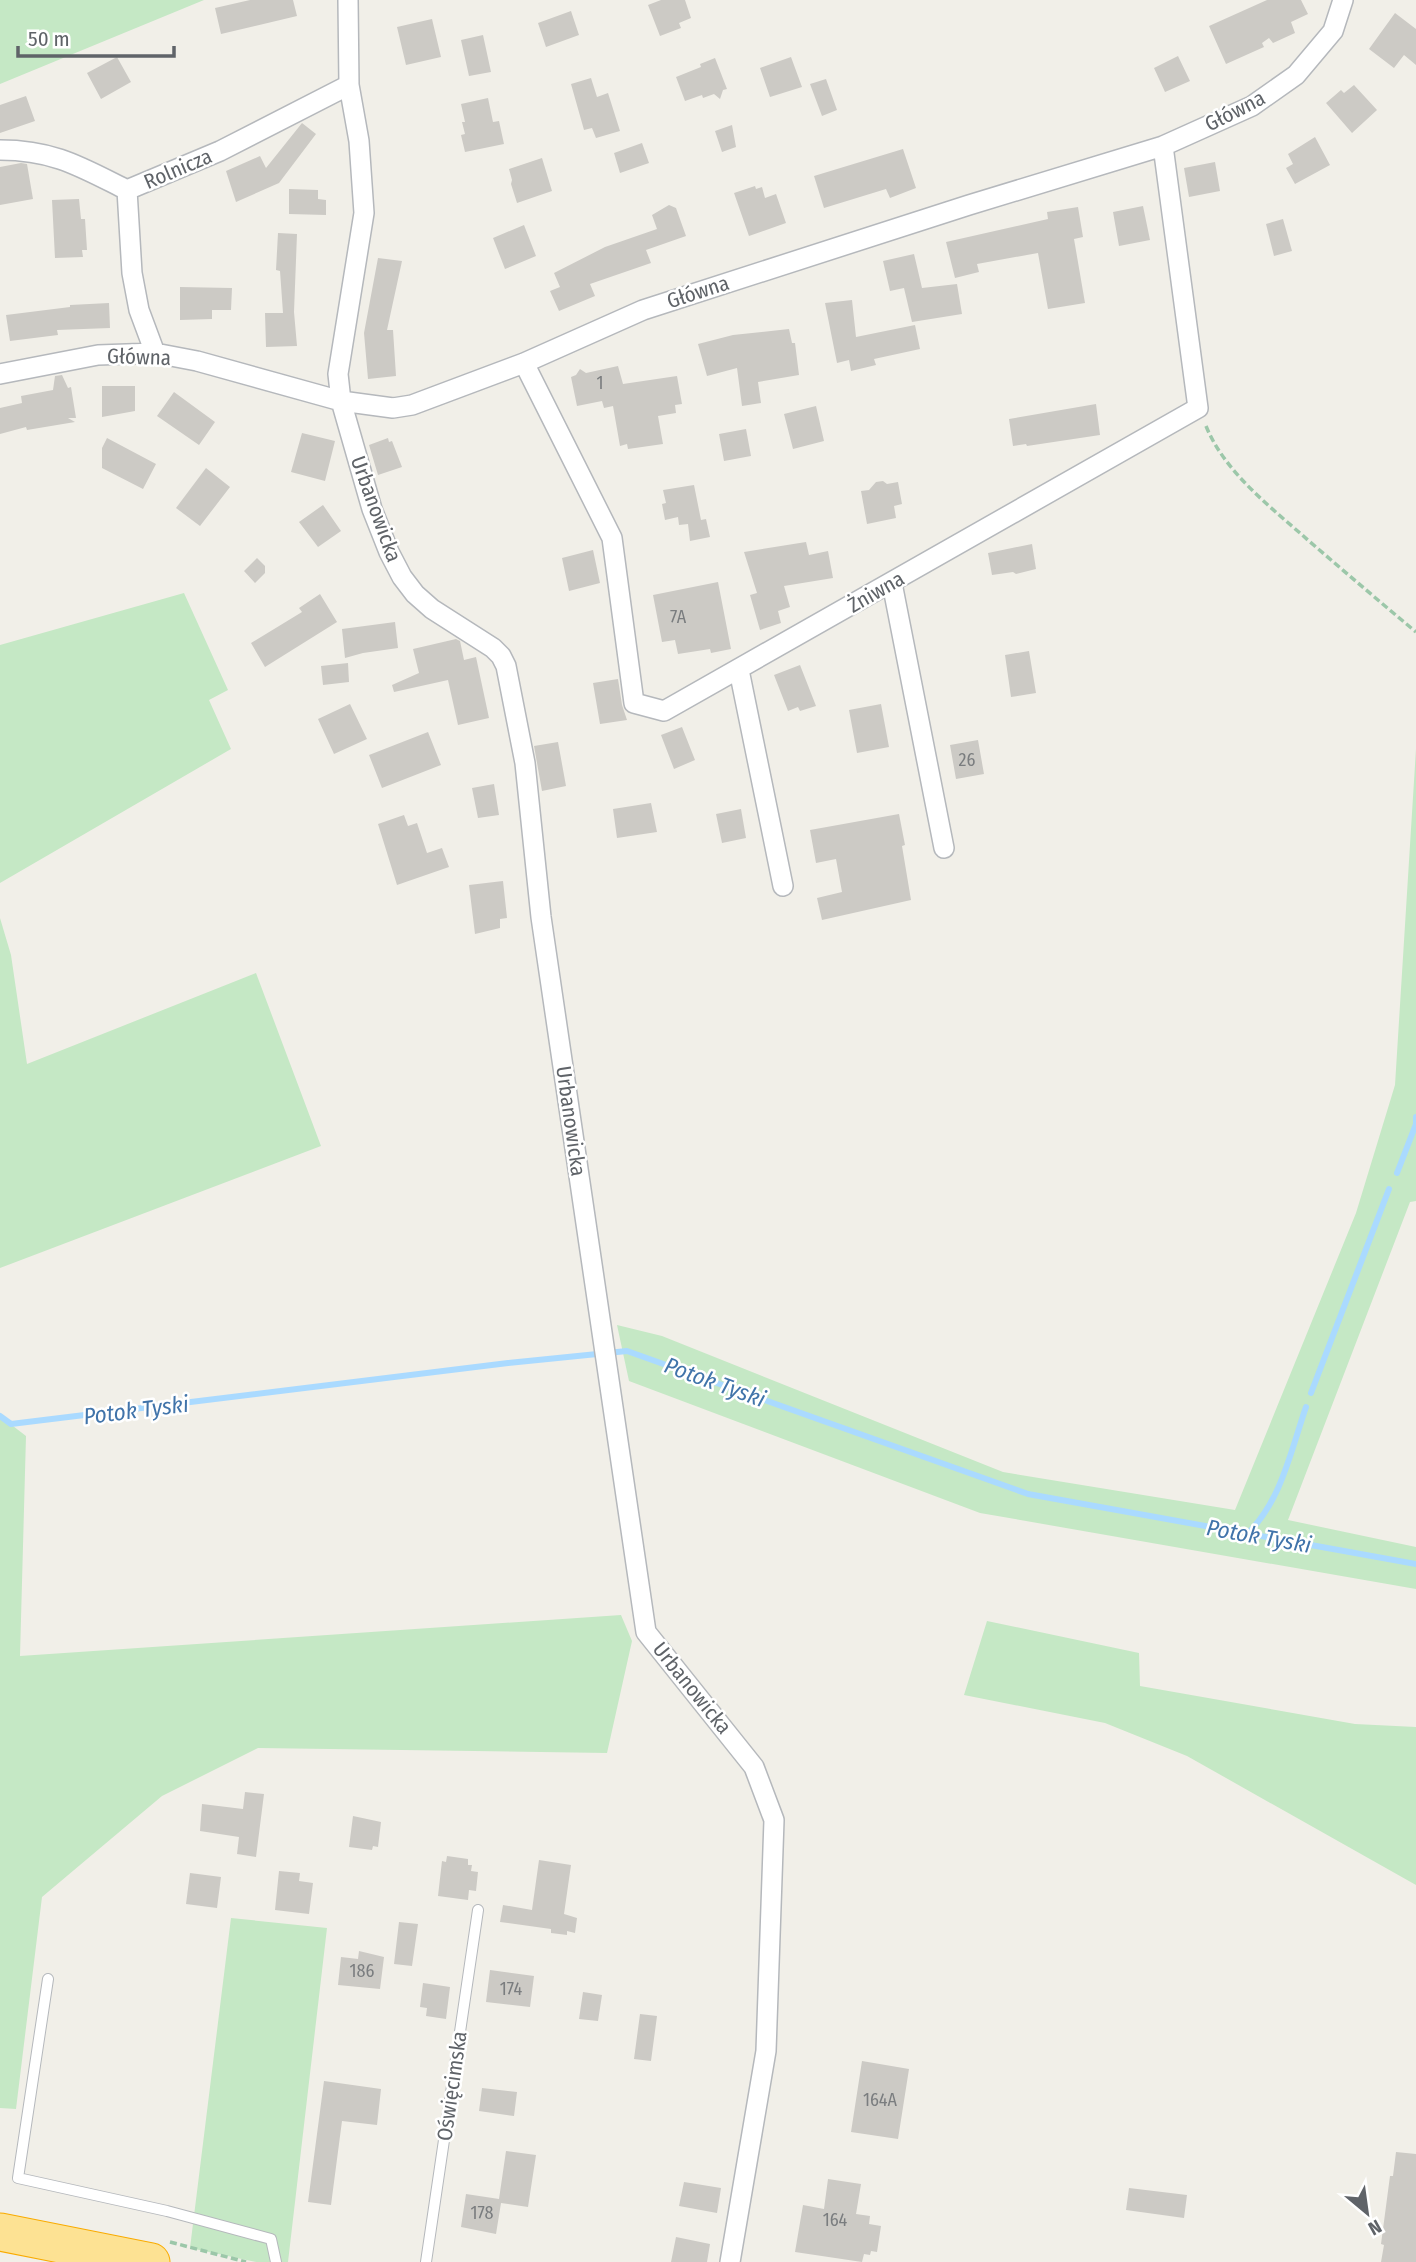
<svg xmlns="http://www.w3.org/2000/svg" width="1416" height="2262" font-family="'Fira Sans Condensed',sans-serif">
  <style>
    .green { fill: #c5e8c5 }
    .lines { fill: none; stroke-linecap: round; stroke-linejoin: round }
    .stream { stroke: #aadaff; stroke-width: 6 }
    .building { fill: #cccac5 }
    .lane-casing { stroke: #b5b8bc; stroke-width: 12 }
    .street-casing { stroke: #b5b8bc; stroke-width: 22 }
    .highway-casing { stroke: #f9ab00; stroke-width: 39 }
    .path { stroke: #9cc7a9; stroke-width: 3.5; stroke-dasharray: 7 3.5; stroke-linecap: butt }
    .lane { stroke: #fff; stroke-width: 10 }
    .street { stroke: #fff; stroke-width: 19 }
    .highway { stroke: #fde293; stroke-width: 37 }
    .labels { text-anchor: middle; stroke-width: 5; stroke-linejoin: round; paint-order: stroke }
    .number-label { font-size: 18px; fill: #7a7d7f }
    .street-label { font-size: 21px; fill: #5f6368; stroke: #fff }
    .water-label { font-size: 23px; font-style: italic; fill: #4174aa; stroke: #fff }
  </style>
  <rect width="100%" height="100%" fill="#f1efe8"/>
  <path class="green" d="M0 0H204L0 84Z
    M184 593 228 690 209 700 231 749 0 883V645Z
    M1416 749V1201L1410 1202 1288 1520 1416 1547V1589L980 1513 629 1381 617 1325 662 1336 1003 1472 1235 1510 1356 1213 1395 1085Z
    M0 918 11 955 27 1064 256 973 321 1146 0 1268Z
    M0 1416 26 1436 20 1656 621 1615 632 1641 607 1753 258 1748 162 1796 42 1897 16 2109 0 2108Z
    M987 1621 1139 1653 1140 1686 1355 1724 1416 1727V1885L1187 1756 1105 1723 964 1695Z
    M231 1918 327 1928 288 2262H256L190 2248Z"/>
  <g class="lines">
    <path class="stream" d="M1397 1173 1416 1124V1117
      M1311 1393 1389 1189
      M0 1416 11 1424 508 1363 627 1351 1028 1494 1416 1564
      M1247 1534C1281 1502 1291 1450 1306 1407"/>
  </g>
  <path class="building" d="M250 0H293L297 16 221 34 215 8Z
    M661 0H685L691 18 679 23 681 28 660 36 648 5Z
    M1267 0H1301L1308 14 1291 22 1295 33 1273 43 1269 38 1262 43 1264 47 1226 64 1209 26Z
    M571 11 579 35 546 47 538 23Z
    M1395 13 1416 29V65L1404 55 1394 68 1369 49Z
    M432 19 441 57 406 65 397 27Z
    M483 35 491 72 469 76 461 40Z
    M1178 56 1190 81 1165 92 1154 68Z
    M117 57 131 82 101 99 87 73Z
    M791 57 802 87 770 97 760 68Z
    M715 58 727 89 723 90 720 99 714 94 703 98 702 95 685 101 676 77 701 67 700 64Z
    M591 78 597 97 608 93 620 131 596 138 592 128 584 130 571 84Z
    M826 79 837 110 822 116 810 84Z
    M1354 85 1377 110 1352 133 1326 103 1341 90 1344 93Z
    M26 96 35 121 0 133V105Z
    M488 98 493 122 499 121 504 144 465 152 461 135 465 134 462 122H465L461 104Z
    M302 123 316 134 279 183 236 202 226 171 260 156 266 168Z
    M732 125 736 147 722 152 715 131Z
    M1315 137 1330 165 1295 184 1286 168 1293 164 1288 154Z
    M642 143 649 163 620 173 614 153Z
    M903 149 916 188 890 198 886 189 824 208 814 176Z
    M542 158 552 191 517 203 511 184 512 180 509 169Z
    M1215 162 1220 191 1189 197 1184 168Z
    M21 163 27 164 33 199 0 205V167Z
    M755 186 756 189 762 187 765 198 776 194 786 223 749 236 734 193Z
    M289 189 318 190V199L326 200V215L289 214Z
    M79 199 81 219H85L87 250H82L83 257 55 258 52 200Z
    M669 205 676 208 686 236 646 250 651 263 590 284 595 296 559 311 550 291 560 287 554 273 605 247 657 229 652 215Z
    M1143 206 1150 240 1119 246 1113 212Z
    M1078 207 1083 237 1074 239 1085 303 1048 309 1038 253 977 264 979 272 955 278 946 242 1048 219 1047 212Z
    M1283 219 1292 251 1274 256 1266 224Z
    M524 225 536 256 505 269 493 238Z
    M278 233 297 234 294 312 297 346 266 347 265 313H283L280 271 276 270Z
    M914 254 922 288 957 284 962 314 912 322 904 288 890 291 883 261Z
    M378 258 402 261 387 330H393L396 376 368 379 364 333Z
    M180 287 232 288 231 310H212V319L180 320Z
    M852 300 856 337 915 325 920 349 874 359 876 365 851 371 849 360 837 363 825 303Z
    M109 303 110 328 57 330 58 335 10 341 6 315 70 307V305Z
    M789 329 792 343H795L799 375 758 382 761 403 742 406 737 368 707 376 698 344 733 335Z
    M618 366 623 384 677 376 682 404 675 405 676 413 658 416 663 444 628 449 627 444 620 446 613 406 604 408 602 401 577 406 571 377 576 375 580 369 586 373Z
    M62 375 68 388 71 387 76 418H68L75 422 27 430 26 427 0 434V408L22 403 21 396 53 390 55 376Z
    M102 386H135V411L102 417Z
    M174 392 215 422 199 445 157 416Z
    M1096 404 1100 435 1027 446 1026 444 1013 446 1009 419Z
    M816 406 824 441 793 449 784 414Z
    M746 429 751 456 724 461 719 434Z
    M302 433 335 441 325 481 291 472Z
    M107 438 156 464 143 489 102 468V448Z
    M388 438 389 442 392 441 402 467 378 475 369 445Z
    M206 468 230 487 200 526 176 508Z
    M883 481 887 484 898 482 902 504 894 506 896 518 867 524 861 491 869 490 876 482Z
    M694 485 701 520 706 519 710 537 690 541 688 524 679 525 678 517 665 520 662 504 666 503 663 490Z
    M323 505 341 531 318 547 299 522Z
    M806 542 809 555 828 551 833 578 784 586 790 607 778 611 781 623 760 630 750 595 757 593 744 552Z
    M1032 544 1036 569 1016 574 1013 572 992 575 988 553Z
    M593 550 600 583 569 591 562 558Z
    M257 558 265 566V573L255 583 244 571Z
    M718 582 731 649 711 653 710 649 678 654 675 640 662 642 653 595Z
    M320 594 337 622 265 667 251 643 302 612 299 608Z
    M395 622 398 648 363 653 345 658 342 629Z
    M456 639 460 641 464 660 476 657 489 718 458 725 448 680 394 692 392 685 419 673 413 649Z
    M1029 651 1036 693 1011 697 1005 655Z
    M348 663 349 682 323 685 321 666Z
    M800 665 816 706 800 711 798 707 788 711 774 675Z
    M618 679 622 705 627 720 600 724 593 683Z
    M350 704 367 739 334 754 318 719Z
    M881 704 889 747 857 753 849 710Z
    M682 727 695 760 674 769 661 735Z
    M428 732 441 765 382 788 369 755Z
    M978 740 984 774 956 779 950 745Z
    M558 742 566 786 542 791 534 746Z
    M494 784 499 815 478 818 472 788Z
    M651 803 657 832 617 838 613 809Z
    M741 809 746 838 722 843 716 814Z
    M899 814 905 845 902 846 911 900 822 920 817 898 842 892 836 859 816 863 810 830Z
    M404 815 408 826 417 823 427 853 442 848 449 867 397 885 378 824Z
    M503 881 507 918 500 919V928L475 934 469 885Z
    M245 1792 264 1794 256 1857 237 1854 239 1837 200 1831 202 1804 243 1809Z
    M353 1816 381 1822 378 1847 373 1846 372 1850 349 1847Z
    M447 1856 468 1859V1865H472L471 1871 478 1872 476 1891 469 1890 468 1900 438 1896 442 1861 446 1862Z
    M539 1860 571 1865 564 1914 577 1918 575 1933 567 1931V1935L551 1933V1929L500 1922 503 1905 532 1910Z
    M279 1871 300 1873 299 1881 313 1883 309 1914 275 1910Z
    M190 1873 221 1877 217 1908 186 1904Z
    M399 1922 418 1924 412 1966 394 1964Z
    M359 1951 384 1957 380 1989 338 1985 341 1957 358 1959Z
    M490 1970 534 1976 530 2007 486 2002Z
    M423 1983 450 1987 446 2019 426 2016 427 2008 420 2007Z
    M583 1992 602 1995 598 2021 579 2019Z
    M640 2014 657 2016 651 2061 634 2059Z
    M862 2061 909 2069 898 2139 851 2132Z
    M324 2081 381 2089 377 2125 342 2121 331 2205 308 2202Z
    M482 2088 517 2092 514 2116 479 2111Z
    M506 2151 536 2155 528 2207 501 2203 496 2234 461 2227 466 2194 499 2199Z
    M1396 2152 1416 2154V2262H1381L1384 2245 1381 2244 1390 2176H1393Z
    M828 2179 861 2184 856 2214 870 2216 869 2224 881 2226 877 2252 871 2251 870 2255 864 2254 862 2262 795 2252 803 2205 824 2209Z
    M684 2182 721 2188 717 2213 679 2206Z
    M1129 2188 1187 2195 1184 2218 1126 2210Z
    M676 2237 710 2244 707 2262H671Z"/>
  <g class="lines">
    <g class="lane-casing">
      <path id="lane" d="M48 1979 18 2178 167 2211 271 2239 276 2262
        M426 2262 478 1910"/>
    </g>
    <g class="street-casing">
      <path id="street" d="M348 0 349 85 359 141 364 213 338 374 341 401 372 509 389 552 402 577 415 594 432 609 493 648 501 656 506 666 525 763 541 917 646 1632 754 1767 774 1820 766 2051 730 2262
        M0 150C54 150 81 167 127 190
        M127 190 220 151 349 85
        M127 190 132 273 139 310 155 353
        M524 363 612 538 634 703 664 711 1198 408 1163 146
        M0 374 98 355 155 353 197 361 341 401 393 408 412 405 524 363 643 310 969 205 1163 146 1252 106 1296 75 1333 31 1343 0
        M892 583 944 848
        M739 670 783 886"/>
    </g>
    <g class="highway-casing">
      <path id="highway" d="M0 2232 151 2262"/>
    </g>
    <path class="path" d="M1206 426C1225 473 1272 508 1309 541 1345 572 1380 602 1416 632
      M170 2242 246 2262"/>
    <use href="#lane" class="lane"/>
    <use href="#street" class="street"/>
    <use href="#highway" class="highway"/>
  </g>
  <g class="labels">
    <g class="number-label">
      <text x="600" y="389">1</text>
      <text x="678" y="623">7A</text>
      <text x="967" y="766">26</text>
      <text x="362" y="1977">186</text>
      <text x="511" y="1995">174</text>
      <text x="880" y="2106">164A</text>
      <text x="482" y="2219">178</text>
      <text x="835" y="2226">164</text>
    </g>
    <g class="street-label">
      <text transform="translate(1235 111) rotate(-27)" y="7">Główna</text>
      <text transform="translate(178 169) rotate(-23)" y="7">Rolnicza</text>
      <text transform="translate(698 292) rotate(-18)" y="7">Główna</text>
      <text transform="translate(139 357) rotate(2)" y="7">Główna</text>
      <text transform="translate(376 509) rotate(70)" y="7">Urbanowicka</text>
      <text transform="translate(876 592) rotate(-30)" y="7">Żniwna</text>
      <text transform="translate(571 1121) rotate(82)" y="7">Urbanowicka</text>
      <text transform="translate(692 1688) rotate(51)" y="7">Urbanowicka</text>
      <text transform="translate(452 2086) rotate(-82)" y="7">Oświęcimska</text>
    </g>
    <g class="water-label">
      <text transform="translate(715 1382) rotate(20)" y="8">Potok Tyski</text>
      <text transform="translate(136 1410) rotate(-7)" y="8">Potok Tyski</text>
      <text transform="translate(1259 1536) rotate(10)" y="8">Potok Tyski</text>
    </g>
  </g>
  <g transform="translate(1367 2213) rotate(151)" stroke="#ffffff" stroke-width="5" paint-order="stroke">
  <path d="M0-5L12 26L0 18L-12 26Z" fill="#5f6368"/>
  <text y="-10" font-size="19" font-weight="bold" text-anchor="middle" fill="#5f6368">N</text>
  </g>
  <path d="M18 46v10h156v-10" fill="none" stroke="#5f6368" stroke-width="3.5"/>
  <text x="28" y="46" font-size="21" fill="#5f6368" stroke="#ffffff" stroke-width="5" paint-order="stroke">50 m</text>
</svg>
